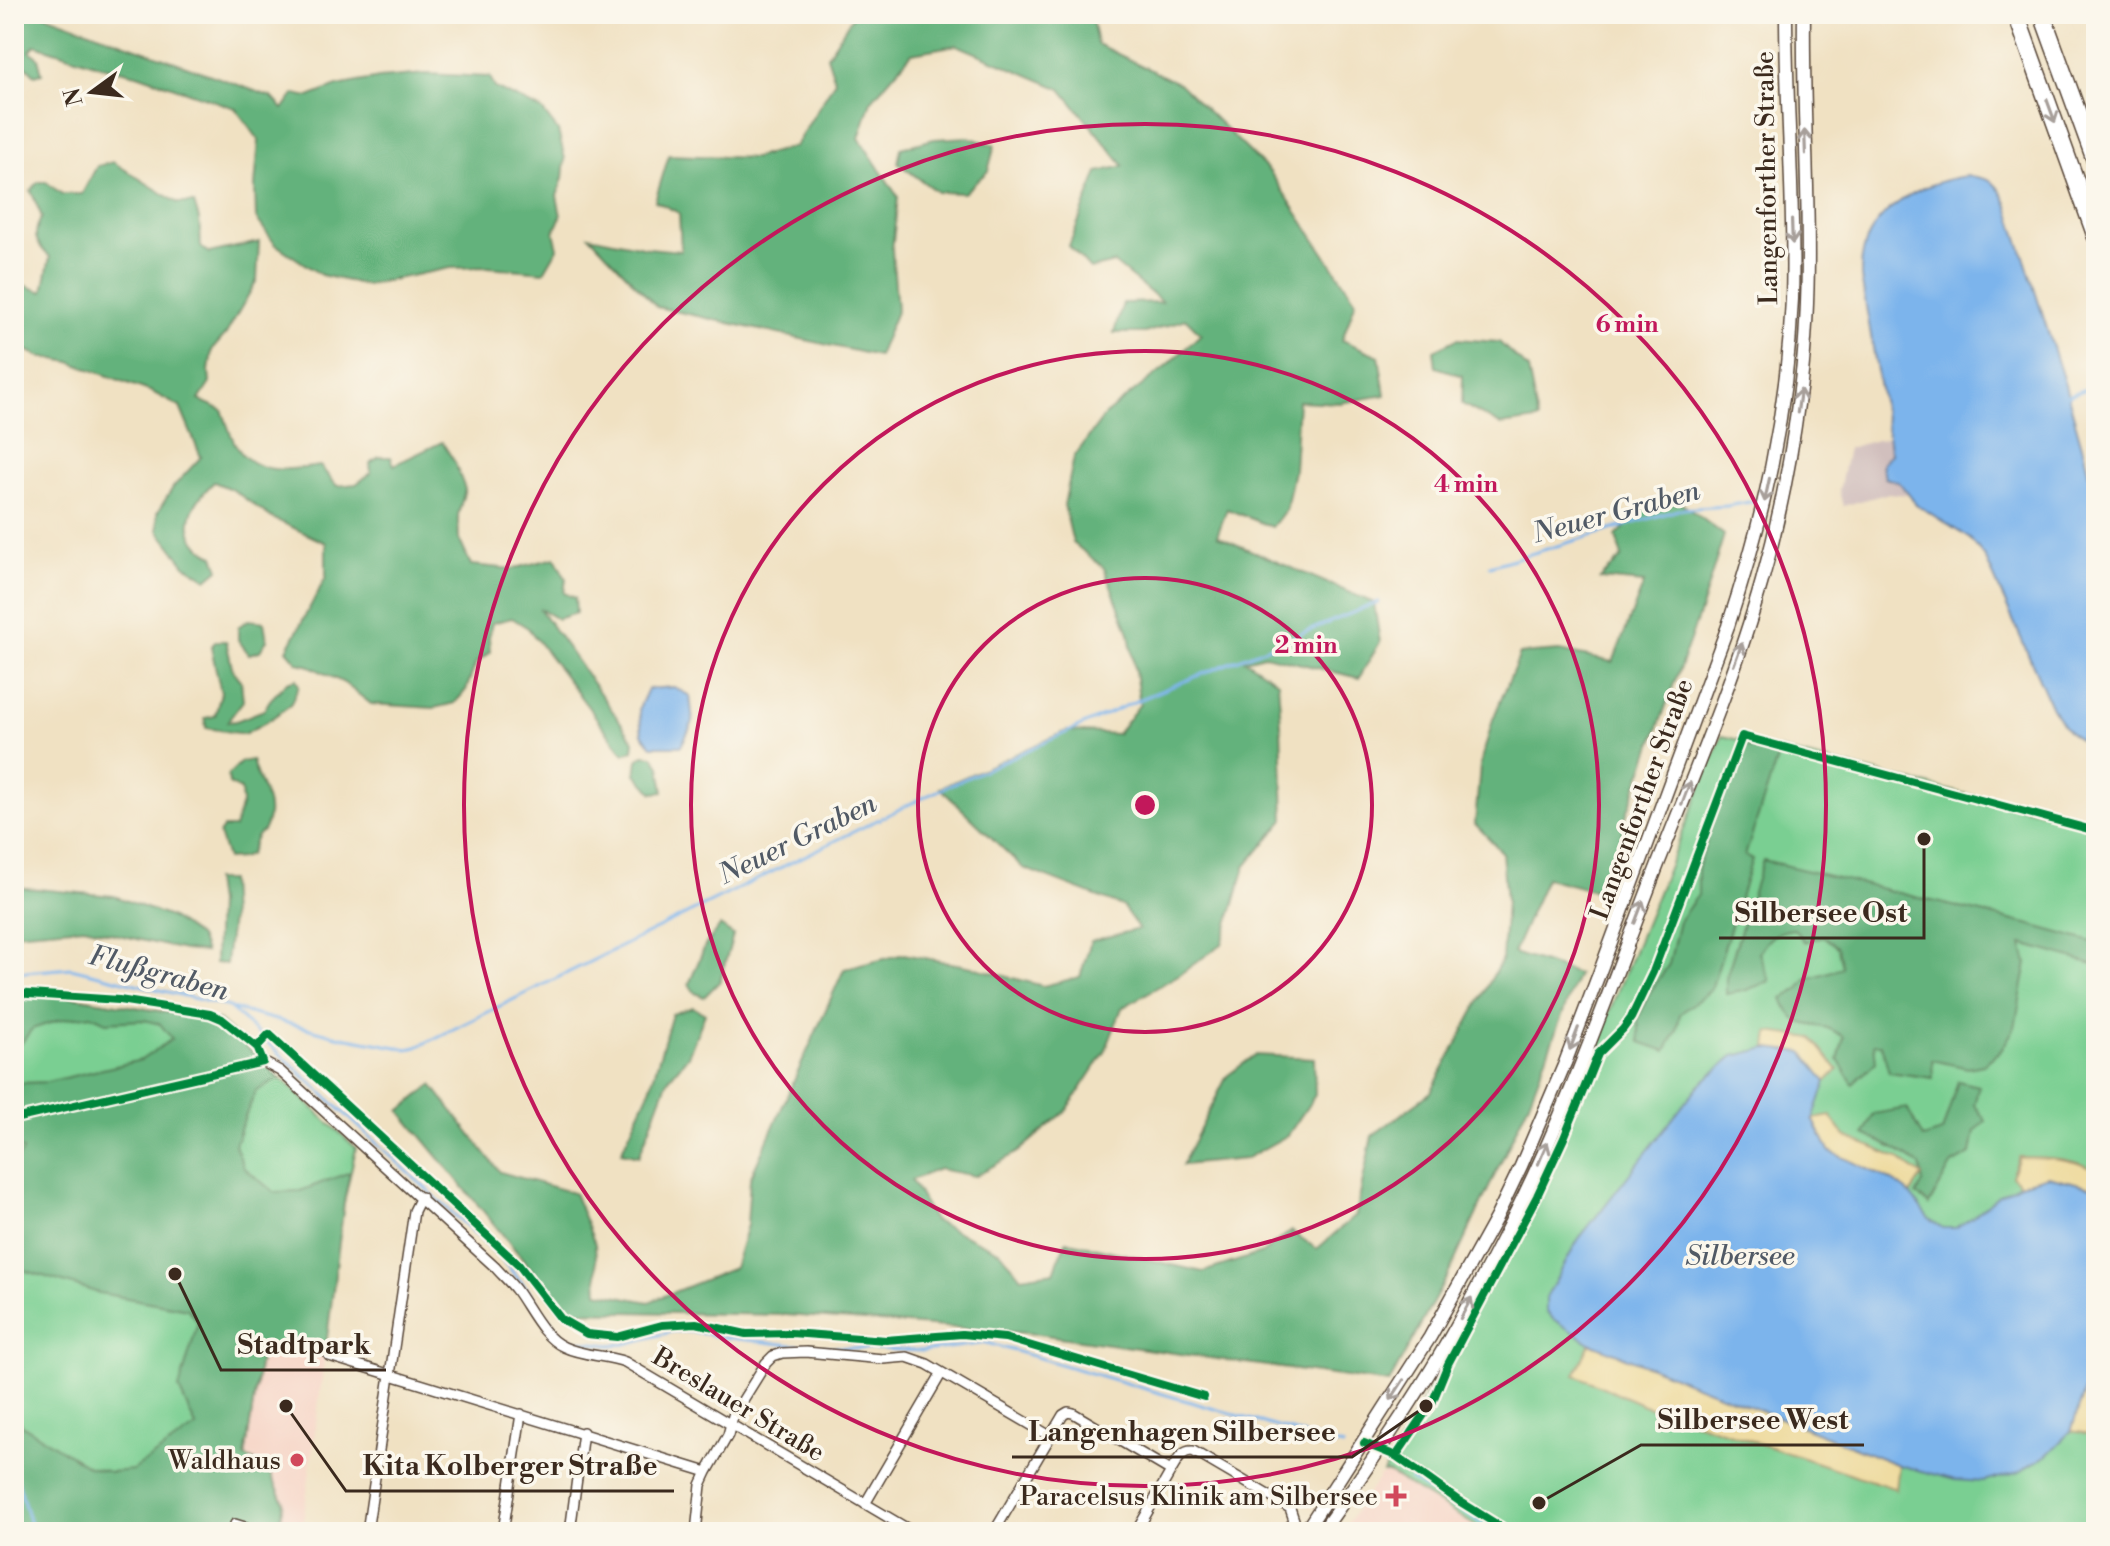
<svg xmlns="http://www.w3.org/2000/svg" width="2110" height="1546" font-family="'Libre Bodoni',serif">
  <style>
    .built { fill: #f6d2c3 }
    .industrial { fill: #d1bfbd }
    .green { fill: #7acf92; stroke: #5a7c58; stroke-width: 2 }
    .forest { fill: #63b27c; stroke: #4f6e4d; stroke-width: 2 }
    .sand { fill: #eeda9e; stroke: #94825e; stroke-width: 2 }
    .water { fill: #7bb4ec; stroke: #5b6f85; stroke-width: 2 }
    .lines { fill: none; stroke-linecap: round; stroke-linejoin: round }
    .stream { stroke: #7bb4ec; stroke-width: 3 }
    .street-casing { stroke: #564537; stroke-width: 12 }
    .secondary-casing { stroke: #564537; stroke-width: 15 }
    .highway-casing { stroke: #564537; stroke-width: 19 }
    .street { stroke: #fff; stroke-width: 9 }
    .secondary { stroke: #fff; stroke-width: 12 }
    .highway { stroke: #fff; stroke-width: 16 }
    .cycleway-casing { stroke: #fbf7ec; stroke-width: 13 }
    .cycleway { stroke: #00873e; stroke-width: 8 }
    .oneway { stroke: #a79f9a }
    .ring { fill: none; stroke: #c2185b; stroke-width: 4 }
    .poi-dot { fill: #d1495b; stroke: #fbf7ec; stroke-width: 3 }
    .labels { text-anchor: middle; stroke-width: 7; stroke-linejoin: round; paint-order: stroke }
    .street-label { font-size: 26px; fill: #3b2a1e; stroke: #fbf7ec }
    .poi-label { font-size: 26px; fill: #3b2a1e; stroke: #fbf7ec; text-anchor: end }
    .water-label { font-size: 28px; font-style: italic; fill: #515a66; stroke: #fbf7ec }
    .centre { fill: #c2185b; stroke: #fbf7ec; stroke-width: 4 }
    .ring-label { font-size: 24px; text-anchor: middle; font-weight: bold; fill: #c2185b; stroke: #fbf7ec; stroke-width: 7; stroke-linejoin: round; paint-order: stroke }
    .leader { fill: none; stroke: #3b2a1e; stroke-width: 3 }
    .callout-dot { fill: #3b2a1e; stroke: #fbf7ec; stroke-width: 3 }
    .callout-label { font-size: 28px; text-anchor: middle; font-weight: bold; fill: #3b2a1e; stroke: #fbf7ec; stroke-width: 7; stroke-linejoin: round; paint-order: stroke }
  </style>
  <rect width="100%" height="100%" fill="#fbf7ec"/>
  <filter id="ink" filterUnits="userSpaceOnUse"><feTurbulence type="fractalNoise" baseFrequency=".0125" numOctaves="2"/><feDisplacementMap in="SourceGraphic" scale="16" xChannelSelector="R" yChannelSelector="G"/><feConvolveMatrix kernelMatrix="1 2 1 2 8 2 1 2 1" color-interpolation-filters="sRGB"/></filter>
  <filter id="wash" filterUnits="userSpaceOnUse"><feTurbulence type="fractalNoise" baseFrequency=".006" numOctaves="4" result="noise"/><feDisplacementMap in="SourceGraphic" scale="32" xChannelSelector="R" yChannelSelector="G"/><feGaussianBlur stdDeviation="1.8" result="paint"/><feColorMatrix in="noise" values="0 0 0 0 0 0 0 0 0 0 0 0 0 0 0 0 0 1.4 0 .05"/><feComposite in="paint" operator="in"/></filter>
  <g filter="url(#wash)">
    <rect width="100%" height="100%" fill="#f0e1c2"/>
    <path class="built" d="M262 1345 325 1354 302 1532H278L284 1501 267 1467 245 1457Z
      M1388 1472 1486 1532H1341L1380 1476Z"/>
    <path class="industrial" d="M1888 437 1899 482 1907 495 1889 493 1843 506 1839 491 1848 448Z"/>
    <path class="green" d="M1722 736 2096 825V1532H1486L1388 1473H1383L1516 1228 1565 1120Z
      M14 987 219 1021 356 1148 344 1203 262 1345 245 1457 267 1467 284 1502 278 1532H14Z"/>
    <path class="forest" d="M14 14H43L272 97 283 109 295 94 309 97 337 86 379 78 426 74 490 77 495 88 542 110 558 131 565 159 563 178 557 196 561 216 554 232 558 248 544 272 488 267 450 268 366 285 321 275 275 244 256 218 255 186 259 140 235 108 137 74 101 66 35 45 30 51 38 58 42 73 35 75C9 50 14 48 14 14Z
      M854 14H1091L1097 44 1180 84 1270 172 1356 301 1342 340 1379 356 1385 395 1340 403 1298 401 1294 470 1286 509 1272 527 1227 509 1217 536 1374 603 1380 642 1359 678 1265 655 1245 660 1278 682 1281 725 1284 820 1245 867 1222 944 1180 974 1122 1008 1105 1052 1067 1110 1018 1152 975 1176 939 1169 911 1180 934 1221 1001 1252 1021 1277 1054 1272 1066 1241 1203 1272 1262 1253 1291 1231 1317 1249 1356 1215 1372 1136 1431 1092 1502 959 1506 901 1502 852 1475 824 1480 766 1493 719 1520 654 1559 651 1613 662 1644 583 1600 579 1622 557 1616 536 1642 510 1680 502 1724 535 1700 612 1626 816 1611 895 1546 878 1513 953 1578 974 1528 1104 1449 1273 1389 1383 1037 1334 786 1315 566 1311 400 1111 432 1085 500 1172 574 1193 595 1244 598 1292 649 1302 734 1268 747 1225 750 1179 844 969 904 954 972 967 1043 986 1080 977 1091 941 1139 929 1122 906 1023 868 940 788 1067 731 1117 734 1140 704 1129 633 1104 568 1073 543 1064 505 1074 457 1105 415 1169 364 1201 334 1186 319 1145 333H1114L1123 303 1162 302 1114 263 1090 269 1069 246 1098 172 1124 166 1061 89 957 45 912 53 871 101 859 138 898 197 892 250 897 309 878 356 657 307 590 236 648 248 681 251 679 213 655 201 669 155 754 158 795 146 835 81 827 56Z
      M967 137 995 145 988 171 964 193 937 192 898 163 901 148 934 139Z
      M113 162 178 203H194L199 219 201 247 209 253 259 242 257 280 226 334 212 350 209 371 210 383 199 400 222 410C227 422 230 436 237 447 255 476 290 470 320 466L337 486 356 484 371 473 370 463 379 457H391L394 465 442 442 454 461 465 489 458 515 459 539 471 565 512 569 555 558 566 579 564 593 575 598 576 613 557 619 539 608 634 741 633 750 624 754 528 628 512 618 492 623 489 637 490 652 476 663 466 690 455 703 434 708 371 704 344 683 310 666 298 663 287 650 326 577V543L272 518 233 490 214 482C189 506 175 536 214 556L219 569 207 579 185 565 158 530 157 513 174 486 201 457 180 407 152 392 70 362 38 356 14 344V282L43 292 50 257C36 244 31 235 42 217L31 191 38 182H46L62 194H82L97 166Z
      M1457 339 1499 342 1528 369 1538 420 1500 425 1462 404 1463 376 1436 367 1434 350Z
      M248 620 264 622 267 640 260 651 249 654 238 640V627Z
      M216 641H226L233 671 241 680 243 701 227 722 236 721 264 710 270 700 287 682 296 679 299 686 290 705 268 721 244 734 206 728 205 718 215 716 221 693 211 647Z
      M1743 745 1778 756 1745 856 1752 859 1711 990 1680 1014 1677 1030 1666 1051 1640 1042 1638 1019 1649 994 1669 964 1679 921 1698 895V869L1712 823Z
      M644 755 653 756 660 766 664 792 653 793 636 774 638 760Z
      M252 760C256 782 276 803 265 827 261 836 263 828 257 836 254 840 252 848 250 854L242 858 227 859 219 834 223 828H234L242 804 241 790 229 784 228 775 241 762Z
      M1763 860 2027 924 2096 943V965L2022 944 2027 963 2015 1027 2002 1049 1983 1065 1968 1068 1932 1060 1933 1078 1889 1072 1881 1044H1874L1876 1062 1853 1084 1838 1060 1844 1037C1839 1034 1833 1030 1827 1028 1801 1022 1794 1028 1783 998L1798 990 1806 979 1842 968 1838 948 1823 936 1805 942 1794 929C1775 931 1769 937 1759 953L1770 981 1744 991 1726 994V978Z
      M214 880H229L231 918 226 964 215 963 217 903Z
      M14 887 114 896 170 917 199 937 205 952 184 950 84 927 14 933Z
      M720 926 733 935 720 981 704 997 695 993 689 984 706 944Z
      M14 987 219 1021 280 1078 256 1091 242 1124 235 1145 244 1168 274 1192 300 1191 350 1172 344 1203 325 1354 262 1345 245 1457 267 1467 284 1502 278 1532H14V1409L22 1425 89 1467 110 1472 133 1470 196 1427 179 1389 198 1322 188 1309 99 1293 20 1269 14 1223V1166L23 1150 14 1144V1086L19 1083 47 1082 141 1060 172 1039 160 1024 144 1020 106 1022 91 1015 59 1020 32 1029 20 1045 14 1049Z
      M693 1007 705 1014 688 1056 668 1080 639 1156 621 1152 650 1089 672 1014Z
      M1255 1055 1314 1058 1315 1095 1288 1135 1245 1159 1182 1165 1227 1076Z
      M1958 1081 1979 1086 1974 1105 1986 1121 1975 1131 1971 1154 1951 1165 1929 1205 1916 1194 1923 1183 1920 1165 1893 1148 1864 1134 1874 1114 1907 1108 1923 1138 1942 1132Z"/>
    <path class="sand" d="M1769 1032 1812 1038 1838 1070 1826 1082 1803 1053 1767 1048Z
      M1831 1116 1845 1136 1898 1158 1922 1176 1910 1194 1891 1180 1829 1151 1813 1119Z
      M2019 1157C2041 1157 2079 1157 2096 1173V1188L2048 1176 2020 1184 2011 1176Z
      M1590 1343 1899 1465 1896 1489 1644 1405 1575 1375Z
      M2096 1357V1430L2095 1435 2071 1431Z"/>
    <path class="water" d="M1968 176C1991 178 1997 182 2007 203L2065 385 2084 453 2096 508V745C2074 743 2063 725 2052 708L1985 557 1970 539 1916 504 1899 482 1885 478 1882 464 1891 454 1861 277C1861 271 1861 264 1862 258 1869 209 1924 181 1968 176Z
      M674 687 690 696 693 722 681 746H652L642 734 639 708 648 689Z
      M1767 1048 1803 1052 1826 1082 1813 1119 1829 1151 1891 1180 1910 1194 1928 1218 1943 1228H1955L1970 1219 1999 1195 2020 1184 2048 1176 2096 1188V1357L2071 1431 2047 1455 2020 1472 1983 1482 1955 1480 1899 1465 1590 1343 1553 1319 1546 1311V1298L1578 1240 1699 1085 1734 1056Z"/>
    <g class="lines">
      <path class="stream" d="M2065 396 2096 386
        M1490 566 1681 509 1727 506 1755 501
        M14 973 71 968 229 1007 496 1253 524 1285 560 1334 569 1340 609 1345 625 1344 674 1331 697 1332 721 1337 792 1345 923 1351 987 1343 1343 1446
        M230 1008 337 1036 408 1049 417 1047 922 798 1136 701 1379 602
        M14 1467 32 1532
        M1411 1480 1496 1532"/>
    </g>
  </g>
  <g filter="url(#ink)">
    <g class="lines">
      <g class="street-casing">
        <path id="street" d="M263 1062 280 1071 495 1267C502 1275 510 1282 516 1290 530 1309 542 1337 564 1347 583 1356 606 1355 625 1362L913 1532
          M329 1356 707 1472
          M865 1504 941 1374
          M235 1524 261 1532
          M367 1532 414 1211 421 1197
          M503 1532 521 1414
          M570 1532 583 1432
          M696 1532 701 1485 707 1472 728 1435 733 1416 766 1363 773 1356 782 1353 806 1352 883 1359 907 1357 927 1364 1050 1436
          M994 1532 1063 1415 1068 1412 1073 1413 1171 1471C1177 1462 1181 1450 1193 1451L1290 1508 1294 1520 1287 1532
          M1136 1532 1171 1471"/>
      </g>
      <g class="secondary-casing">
        <path id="secondary" d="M1305 1532 1430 1337 1496 1218 1521 1166 1565 1063 1602 966 1728 626C1764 517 1787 415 1792 299 1795 204 1786 109 1786 14
          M1322 1532C1364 1472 1407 1412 1444 1348 1467 1309 1488 1267 1509 1226 1568 1110 1611 985 1658 864 1695 771 1735 677 1762 581 1779 521 1791 459 1799 397 1817 270 1802 141 1804 14"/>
      </g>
      <g class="highway-casing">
        <path id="highway" d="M2016 14 2096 237
          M2042 14 2096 163"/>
      </g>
      <use href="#street" class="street"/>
      <use href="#secondary" class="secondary"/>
      <use href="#highway" class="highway"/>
      <g class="cycleway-casing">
        <path id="cycleway" d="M14 993 119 1000 210 1014 222 1019 257 1047 263 1062 14 1119
          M257 1047 269 1034 518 1264 561 1319 587 1334 617 1337 662 1325 696 1323 746 1334 791 1333 886 1340 962 1334 1005 1338 1204 1397
          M1364 1443 1396 1456 1459 1501 1509 1532
          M1396 1456 1432 1403 1448 1364 1537 1196 1564 1138 1598 1054 1623 1029 1631 1018 1653 972 1742 736 2096 831"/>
      </g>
      <use href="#cycleway" class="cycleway"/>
    </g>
    <defs><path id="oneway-shaft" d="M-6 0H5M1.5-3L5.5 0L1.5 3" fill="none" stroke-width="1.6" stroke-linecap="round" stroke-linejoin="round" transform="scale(2)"/></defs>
    <g class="oneway">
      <use href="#oneway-shaft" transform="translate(2051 111) rotate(70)"/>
      <use href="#oneway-shaft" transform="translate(1805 142) rotate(-92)"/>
      <use href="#oneway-shaft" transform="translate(1792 232) rotate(88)"/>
      <use href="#oneway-shaft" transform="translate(1799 401) rotate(-82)"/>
      <use href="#oneway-shaft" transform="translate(1767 490) rotate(102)"/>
      <use href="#oneway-shaft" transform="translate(1738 654) rotate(-70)"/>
      <use href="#oneway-shaft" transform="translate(1686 793) rotate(-69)"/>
      <use href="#oneway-shaft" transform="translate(1639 912) rotate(-69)"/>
      <use href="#oneway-shaft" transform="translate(1574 1039) rotate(111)"/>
      <use href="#oneway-shaft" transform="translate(1543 1153) rotate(-67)"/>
      <use href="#oneway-shaft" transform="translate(1466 1308) rotate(-62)"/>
      <use href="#oneway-shaft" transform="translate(1397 1390) rotate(123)"/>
    </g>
  </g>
  <g class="ring">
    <circle cx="1145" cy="805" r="227"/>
    <circle cx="1145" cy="805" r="454"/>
    <circle cx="1145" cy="805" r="681"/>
  </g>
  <g class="poi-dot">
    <circle cx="297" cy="1460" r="8"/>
    <path d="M1392 1484h8v8h8v8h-8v8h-8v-8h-8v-8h8z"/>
  </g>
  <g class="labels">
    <g class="street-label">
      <text transform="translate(1766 178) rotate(-91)" y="9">Langenforther Straße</text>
      <text transform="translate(1641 799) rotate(-70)" y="9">Langenforther Straße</text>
      <text transform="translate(739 1404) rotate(31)" y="9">Breslauer Straße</text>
    </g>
    <g class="poi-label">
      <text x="281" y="1469">Waldhaus</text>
      <text x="1378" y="1505">Paracelsus Klinik am Silbersee</text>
    </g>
    <g class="water-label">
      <text transform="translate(1616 511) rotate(-15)" y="10">Neuer Graben</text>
      <text transform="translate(797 838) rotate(-26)" y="10">Neuer Graben</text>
      <text transform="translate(159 972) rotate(15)" y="10">Flußgraben</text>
      <text x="1740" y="1265">Silbersee</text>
    </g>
  </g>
  <circle cx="1145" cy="805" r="12" class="centre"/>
  <g class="ring-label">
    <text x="1627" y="332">6 min</text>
    <text x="1466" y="492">4 min</text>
    <text x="1306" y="653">2 min</text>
  </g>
  <path class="leader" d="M1924 839L1924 938H1719M175 1274L221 1370H386M1539 1503L1641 1445H1864M1426 1406L1352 1457H1012M286 1406L346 1491H674"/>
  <g class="callout-dot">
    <circle cx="1924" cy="839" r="8"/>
    <circle cx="175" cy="1274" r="8"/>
    <circle cx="1539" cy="1503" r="8"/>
    <circle cx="1426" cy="1406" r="8"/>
    <circle cx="286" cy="1406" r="8"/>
  </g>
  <g class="callout-label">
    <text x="1821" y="922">Silbersee Ost</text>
    <text x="304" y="1354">Stadtpark</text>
    <text x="1753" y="1429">Silbersee West</text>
    <text x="1182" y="1441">Langenhagen Silbersee</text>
    <text x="510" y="1475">Kita Kolberger Straße</text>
  </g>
  <rect width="2110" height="1546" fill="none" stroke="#fbf7ec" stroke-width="48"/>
  <g transform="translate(92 92) rotate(255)" stroke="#fbf7ec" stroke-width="6" paint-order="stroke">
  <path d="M0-6L14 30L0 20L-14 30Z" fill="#3b2a1e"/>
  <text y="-12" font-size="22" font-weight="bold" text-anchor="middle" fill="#3b2a1e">N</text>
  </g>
</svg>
